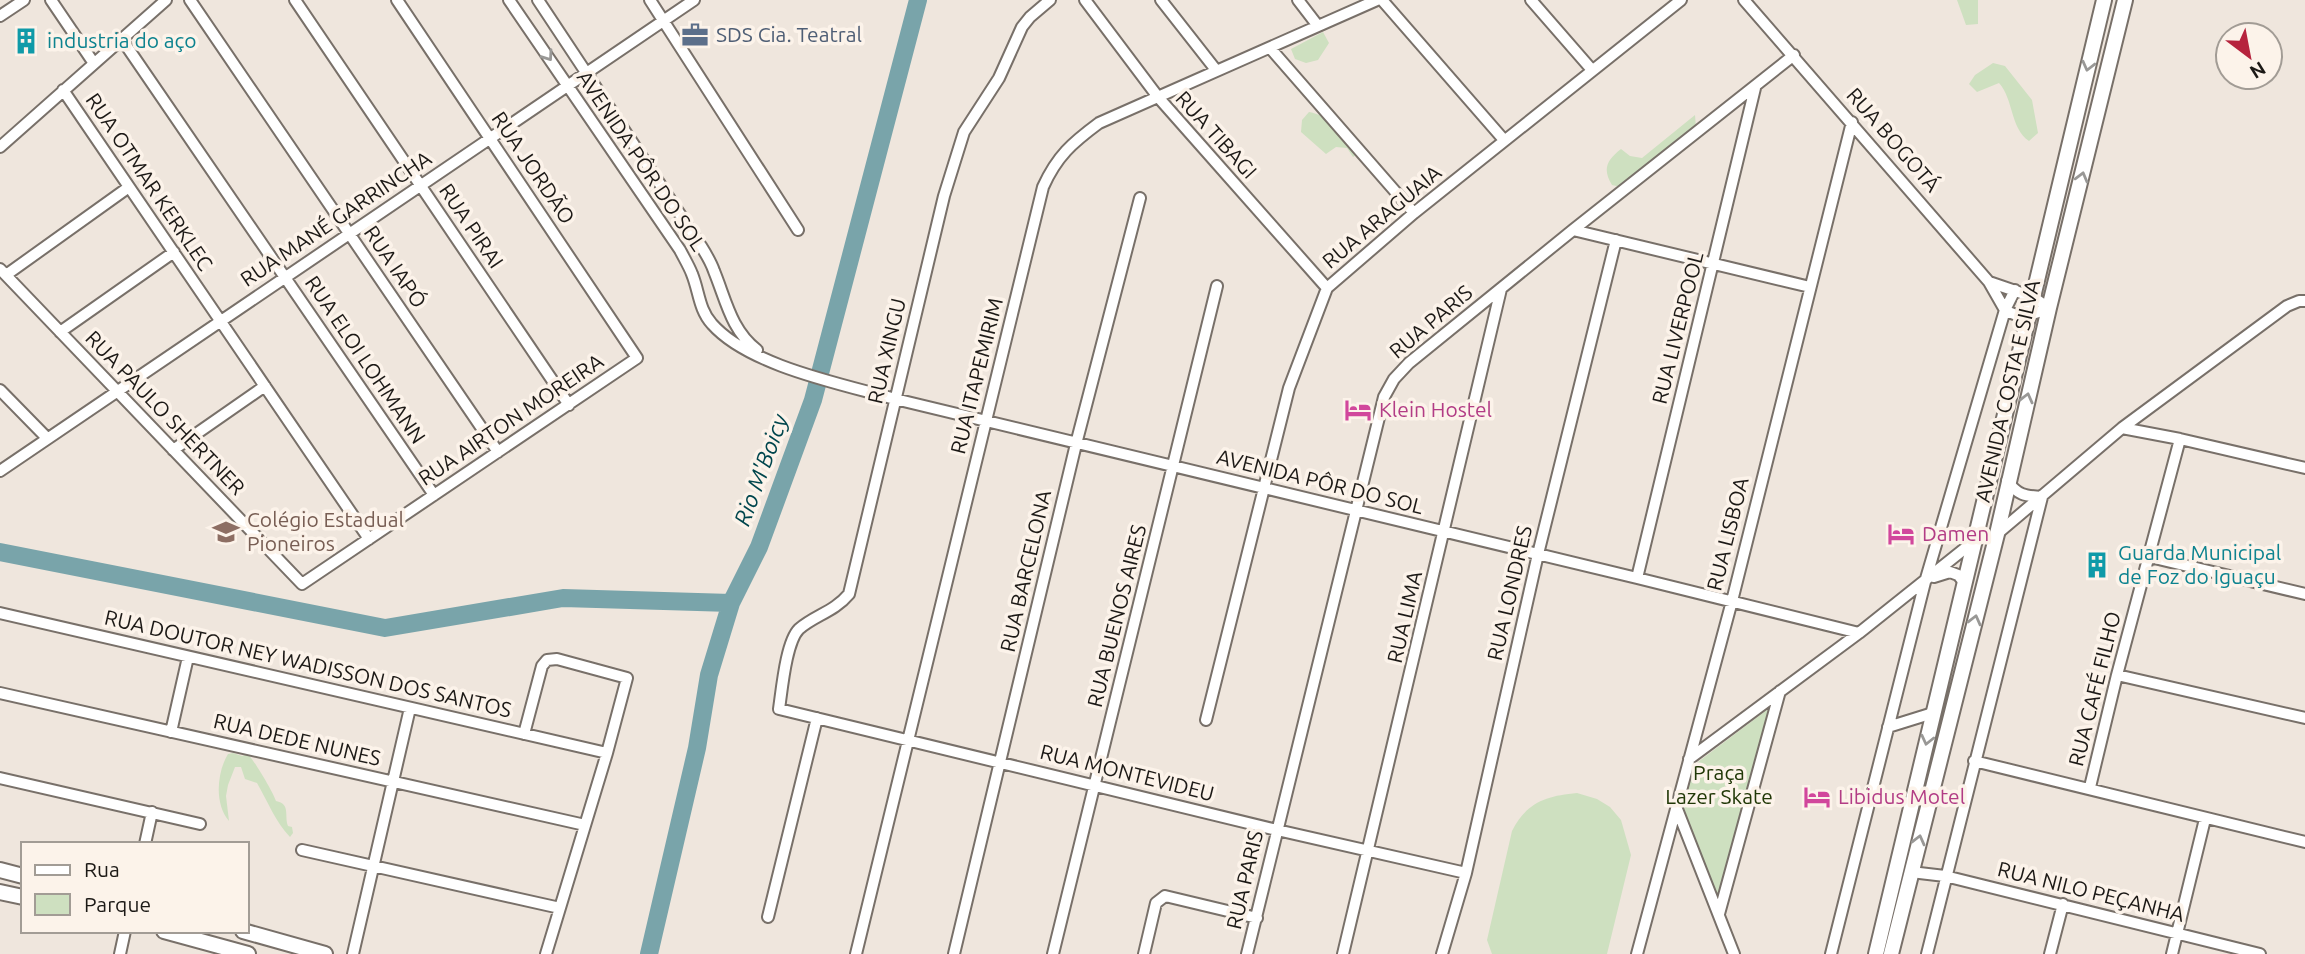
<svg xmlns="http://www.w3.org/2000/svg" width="2305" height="954" font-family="Ubuntu,sans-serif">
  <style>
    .green { fill: #cee0c0 }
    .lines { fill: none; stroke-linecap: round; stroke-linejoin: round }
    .river { stroke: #79a4aa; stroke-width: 18 }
    .minor-casing { stroke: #787069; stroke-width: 14 }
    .major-casing { stroke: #787069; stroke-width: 18 }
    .minor { stroke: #fff; stroke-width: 10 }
    .major { stroke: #fff; stroke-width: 14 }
    .oneway { stroke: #999896 }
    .labels { text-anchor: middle; stroke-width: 7; stroke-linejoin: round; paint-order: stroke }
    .service-label { font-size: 21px; fill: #4e5e75; stroke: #fcf3ea; text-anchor: start }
    .culture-label { font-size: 21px; fill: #0d838f; stroke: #fcf3ea; text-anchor: start }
    .street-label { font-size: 21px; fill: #1c1916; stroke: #fcf3ea }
    .hotel-label { font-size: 21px; fill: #b23c85; stroke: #fcf3ea; text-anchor: start }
    .education-label { font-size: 21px; fill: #785e54; stroke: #fcf3ea; text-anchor: start }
    .park-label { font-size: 21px; fill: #213807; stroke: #fcf3ea }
    .water-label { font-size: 23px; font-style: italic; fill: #00464d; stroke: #fcf3ea }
  </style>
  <rect width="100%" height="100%" fill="#efe6dd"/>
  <path class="green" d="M1957 0H1978V24L1966 25Z
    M1323 32 1329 43 1318 60 1306 63 1295 59 1291 49Z
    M1993 63 2005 66 2032 100 2038 133 2029 141C2010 128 2014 100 1999 83L1977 92 1969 84 1975 75Z
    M1309 112C1328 115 1352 135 1362 151L1353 157 1347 148 1336 147 1326 154 1301 132 1302 120Z
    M1695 115 1696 128 1625 188 1612 185C1602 169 1607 160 1621 149L1630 156 1642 158Z
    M1772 706 1718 900 1683 806 1694 765Z
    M233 753 242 756 248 754C255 762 273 792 276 801 291 804 284 816 288 826L292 827 293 833 290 837C276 823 267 800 257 783L245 779 241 767H235L228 785 226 796 229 821C214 804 217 772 228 754Z
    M1577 793 1597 799 1610 807 1621 820 1631 855 1607 954H1492L1487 940 1512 831C1527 802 1546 796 1577 793Z"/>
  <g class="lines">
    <path class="river" d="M0 552 385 628 563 598 731 603
      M649 954 697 748 709 675 731 603 759 547 813 400 918 0"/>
    <g class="minor-casing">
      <path id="minor" d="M51 0 93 62
        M190 0 498 452
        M295 0 569 405
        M509 0 680 250C684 258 689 266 692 274 699 291 699 310 712 324 749 366 842 384 895 399L1637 578 1859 633
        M538 0 701 246C706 254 711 262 714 271 726 300 731 330 757 350
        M650 0 798 230
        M1050 0 1030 17 1022 27 999 78 964 132 944 196 849 594C834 612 815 615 799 629 786 642 782 689 779 709L1277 830 1466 873
        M1085 0 1158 97 1327 288
        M1161 0 1216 70
        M1298 0 1318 26
        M1382 0 1504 140
        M1531 0 1592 70
        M1744 0 1989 282 2005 310
        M0 16 24 0
        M121 38 434 495
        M1271 49 1414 213
        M63 90 369 539
        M0 147 166 0
        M1573 230 1810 287
        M0 269 302 584 637 358 397 0
        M6 275 129 187
        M1989 282 2033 297 2049 308
        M2005 310C2022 320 2032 315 2049 308
        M60 332 174 252
        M0 390 47 438
        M2122 428 2180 439 2305 468
        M173 450 265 386
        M0 471 694 0
        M2007 481C2018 495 2024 496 2042 497
        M1997 534 2122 428 2287 306 2299 301H2305
        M2150 557 2305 594
        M1934 577 1950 572 1958 575 1964 582
        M1637 578 1755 88
        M0 613 607 753
        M2117 675 2305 718
        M0 693 585 825
        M1206 720 1289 388 1327 288 1414 213 1681 0
        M1888 727 1933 713
        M171 732 188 657
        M524 734 542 666 547 660 557 659 627 678 607 753 546 954
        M1689 759 1859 633 1973 542
        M1974 761 2305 842
        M0 778 200 824
        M2090 787 2117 675 2180 439
        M1677 809 1734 954
        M145 844 152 812
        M302 850 560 908
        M1911 872 1945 876 2260 954
        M1719 914 1780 691
        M768 917 817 718
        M120 954 125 931
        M353 954 410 708
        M856 954 1043 187C1057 156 1072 143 1099 123L1377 0
        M954 954 1076 444 1140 198
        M1053 954 1217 286
        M1144 954 1156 903 1165 896 1257 918
        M1247 954 1384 397 1394 379 1409 363 1573 230 1794 55
        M1343 954 1501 289
        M1442 954 1466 873 1538 554 1616 240
        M1637 954 1732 601 1852 122
        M1831 954 1925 582 2005 310 2015 290
        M1927 954 2042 497
        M2050 954 2063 904
        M2172 954 2205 819"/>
    </g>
    <g class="major-casing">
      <path id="major" d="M0 870 23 876
        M0 892 23 897
        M164 931 248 954
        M243 931 325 954
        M1876 954 2104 0
        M1891 954 1997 534 2049 308 2125 0"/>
    </g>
    <use href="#minor" class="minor"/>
    <use href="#major" class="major"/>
  </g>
  <defs><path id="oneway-chevron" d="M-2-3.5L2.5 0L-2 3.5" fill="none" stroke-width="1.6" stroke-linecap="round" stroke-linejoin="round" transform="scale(1.75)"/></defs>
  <g class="oneway">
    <use href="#oneway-chevron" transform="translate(548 56) rotate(55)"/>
    <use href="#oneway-chevron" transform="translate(2088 66) rotate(104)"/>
    <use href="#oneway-chevron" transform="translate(2082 177) rotate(-75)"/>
    <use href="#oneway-chevron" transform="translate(2027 398) rotate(-76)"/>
    <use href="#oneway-chevron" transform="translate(1975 620) rotate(-76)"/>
    <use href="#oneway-chevron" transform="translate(1927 740) rotate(103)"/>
    <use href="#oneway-chevron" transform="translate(1919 840) rotate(-76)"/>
  </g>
  <defs>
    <g id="office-bare" transform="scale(2.1)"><path d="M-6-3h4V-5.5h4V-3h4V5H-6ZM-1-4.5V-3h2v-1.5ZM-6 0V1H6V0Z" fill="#5c6f8a" stroke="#fcf3ea" stroke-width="2.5" paint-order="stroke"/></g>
    <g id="building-bare" transform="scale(2.1)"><path d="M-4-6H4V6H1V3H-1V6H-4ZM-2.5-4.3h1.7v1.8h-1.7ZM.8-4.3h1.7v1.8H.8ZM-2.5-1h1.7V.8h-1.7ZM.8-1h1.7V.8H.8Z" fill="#0f9aa8" stroke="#fcf3ea" stroke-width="2.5" paint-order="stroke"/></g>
    <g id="hotel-bare" transform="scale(2.1)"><path d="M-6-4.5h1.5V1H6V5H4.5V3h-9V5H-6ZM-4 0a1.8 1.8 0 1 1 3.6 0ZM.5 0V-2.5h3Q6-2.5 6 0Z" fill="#d1479c" stroke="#fcf3ea" stroke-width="2.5" paint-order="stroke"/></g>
    <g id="school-bare" transform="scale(2.1)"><path d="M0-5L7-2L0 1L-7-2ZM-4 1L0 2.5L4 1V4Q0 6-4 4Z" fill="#8d6e63" stroke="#fcf3ea" stroke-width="2.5" paint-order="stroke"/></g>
  </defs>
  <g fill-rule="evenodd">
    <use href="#office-bare" x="695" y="35"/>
    <use href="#building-bare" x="26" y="41"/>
    <use href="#hotel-bare" x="1358" y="410"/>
    <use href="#school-bare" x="226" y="532"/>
    <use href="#hotel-bare" x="1901" y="534"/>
    <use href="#building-bare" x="2097" y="565"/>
    <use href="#hotel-bare" x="1817" y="797"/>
  </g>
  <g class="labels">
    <g class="service-label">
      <text x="716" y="42">SDS Cia. Teatral</text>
    </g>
    <g class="culture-label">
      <text x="47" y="48">industria do aço</text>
      <text x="2118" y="560">Guarda Municipal<tspan x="2118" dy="24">de Foz do Iguaçu</tspan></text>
    </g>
    <g class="street-label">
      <text transform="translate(1216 135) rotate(48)" y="7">RUA TIBAGI</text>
      <text transform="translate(1893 140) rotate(49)" y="7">RUA BOGOTÁ</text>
      <text transform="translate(641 161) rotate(56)" y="7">AVENIDA PÔR DO SOL</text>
      <text transform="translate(533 168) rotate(56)" y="7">RUA JORDÃO</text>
      <text transform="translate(149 182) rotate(56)" y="7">RUA OTMAR KERKLEC</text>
      <text transform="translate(1382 217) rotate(-40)" y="7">RUA ARAGUAIA</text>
      <text transform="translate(336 219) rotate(-34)" y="7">RUA MANÉ GARRINCHA</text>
      <text transform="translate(471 226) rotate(56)" y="7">RUA PIRAI</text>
      <text transform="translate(395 267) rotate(56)" y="7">RUA IAPÓ</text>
      <text transform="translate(1431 322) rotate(-40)" y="7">RUA PARIS</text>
      <text transform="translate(1678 328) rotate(-76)" y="7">RUA LIVERPOOL</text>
      <text transform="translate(887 351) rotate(-77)" y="7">RUA XINGU</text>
      <text transform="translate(365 360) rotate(56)" y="7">RUA ELOI LOHMANN</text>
      <text transform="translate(977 376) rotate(-76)" y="7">RUA ITAPEMIRIM</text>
      <text transform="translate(2008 391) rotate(-77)" y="7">AVENIDA COSTA E SILVA</text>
      <text transform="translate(165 413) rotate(46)" y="7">RUA PAULO SHERTNER</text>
      <text transform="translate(511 420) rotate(-34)" y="7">RUA AIRTON MOREIRA</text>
      <text transform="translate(1320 482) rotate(14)" y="7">AVENIDA PÔR DO SOL</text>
      <text transform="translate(1728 534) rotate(-76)" y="7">RUA LISBOA</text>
      <text transform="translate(1026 571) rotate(-77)" y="7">RUA BARCELONA</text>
      <text transform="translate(1510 593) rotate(-77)" y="7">RUA LONDRES</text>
      <text transform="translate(1117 616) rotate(-76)" y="7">RUA BUENOS AIRES</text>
      <text transform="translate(1405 617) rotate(-77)" y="7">RUA LIMA</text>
      <text transform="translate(308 664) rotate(13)" y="7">RUA DOUTOR NEY WADISSON DOS SANTOS</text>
      <text transform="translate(2095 689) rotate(-76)" y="7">RUA CAFÉ FILHO</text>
      <text transform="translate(297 740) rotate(13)" y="7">RUA DEDE NUNES</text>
      <text transform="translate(1127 773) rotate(14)" y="7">RUA MONTEVIDEU</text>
      <text transform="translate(1245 880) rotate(-77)" y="7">RUA PARIS</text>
      <text transform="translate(2091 892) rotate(14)" y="7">RUA NILO PEÇANHA</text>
    </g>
    <g class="hotel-label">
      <text x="1379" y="417">Klein Hostel</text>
      <text x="1922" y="541">Damen</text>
      <text x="1838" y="804">Libidus Motel</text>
    </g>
    <g class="education-label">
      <text x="247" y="527">Colégio Estadual<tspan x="247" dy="24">Pioneiros</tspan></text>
    </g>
    <g class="park-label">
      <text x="1719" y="780">Praça<tspan x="1719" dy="24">Lazer Skate</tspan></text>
    </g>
    <g class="water-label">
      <text transform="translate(761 470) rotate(-70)" y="8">Rio M'Boicy</text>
    </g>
  </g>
  <rect x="21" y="842" width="228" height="91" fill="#fcf3ea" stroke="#a29c95" stroke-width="2"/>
  <rect x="35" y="865" width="35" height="10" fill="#ffffff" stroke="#a29c95" stroke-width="2"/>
  <text x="84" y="877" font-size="21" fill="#1c1916">Rua</text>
  <rect x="35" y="894" width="35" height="21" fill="#cee0c0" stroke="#a29c95" stroke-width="2"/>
  <text x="84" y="912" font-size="21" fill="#1c1916">Parque</text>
  <g transform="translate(2249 56) rotate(148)"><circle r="33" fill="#fcf3ea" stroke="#a29c95" stroke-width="2"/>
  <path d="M0-5L12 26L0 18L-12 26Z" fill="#b6233d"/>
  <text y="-10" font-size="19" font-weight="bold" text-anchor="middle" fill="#1c1916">N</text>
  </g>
</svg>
